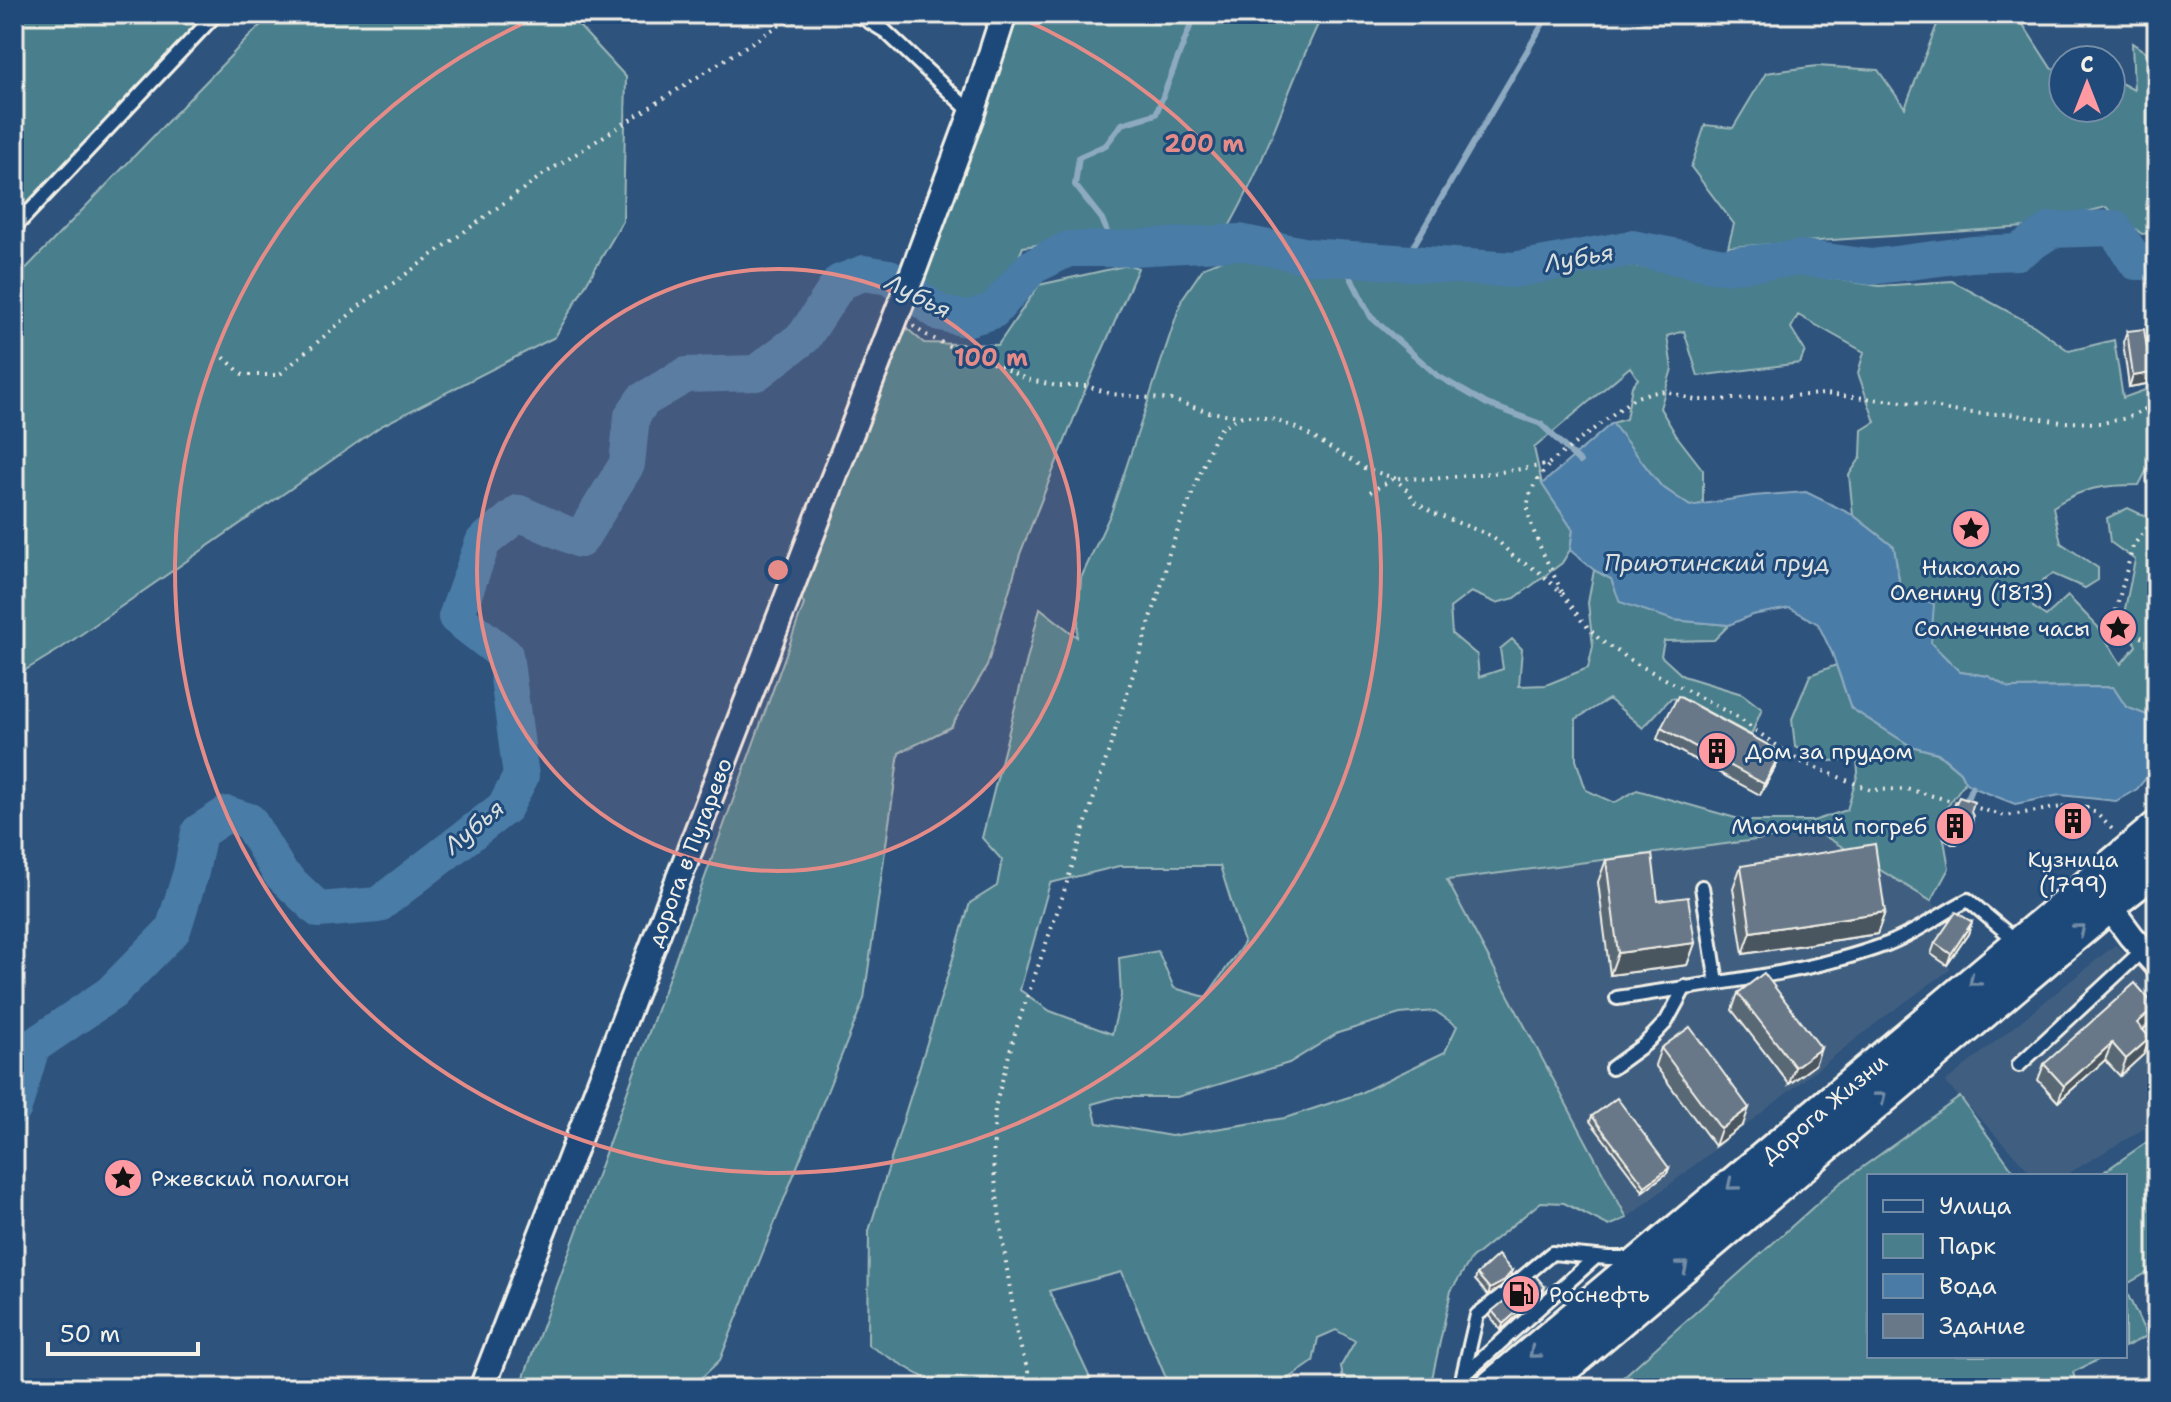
<svg xmlns="http://www.w3.org/2000/svg" width="2171" height="1402" font-family="'Shantell Sans',sans-serif">
  <style>
    .built { fill: #3f5e80 }
    .green { fill: #497e8c; stroke: #9eb8ba; stroke-width: 2; fill-rule: evenodd }
    .water { fill: #497ba6; stroke: #8daac0; stroke-width: 2 }
    .lines { fill: none; stroke-linecap: round; stroke-linejoin: round }
    .stream { stroke: #8daac0; stroke-width: 6 }
    .river { stroke: #497ba6; stroke-width: 36 }
    .service-casing { stroke: #f4f1e8; stroke-width: 18 }
    .minor-casing { stroke: #f4f1e8; stroke-width: 30 }
    .secondary-casing { stroke: #f4f1e8; stroke-width: 40 }
    .path { stroke: #f4f1e8; stroke-width: 4; stroke-dasharray: 2 6; stroke-linecap: butt }
    .service { stroke: #1f4a7a; stroke-width: 12 }
    .minor { stroke: #1f4a7a; stroke-width: 24 }
    .secondary { stroke: #1f4a7a; stroke-width: 34 }
    .wall { fill: #596775; stroke: #f4f1e8; stroke-width: 2 }
    .shaded-wall { fill: #49545f; stroke: #f4f1e8; stroke-width: 2 }
    .building { fill: #687888; stroke: #f4f1e8; stroke-width: 2 }
    .oneway { stroke: #748da6 }
    .ring { fill: none; stroke: #e58c88; stroke-width: 4 }
    .labels { text-anchor: middle; stroke-width: 6; stroke-linejoin: round; paint-order: stroke }
    .poi-label { font-size: 22px; fill: #f4f1e8; stroke: #1f4a7a; text-anchor: start }
    .street-label { font-size: 22px; fill: #f4f1e8; stroke: #1f4a7a }
    .water-label { font-size: 24px; font-style: italic; fill: #dadfde; stroke: #1f4a7a }
    .centre { fill: #e58c88; stroke: #1f4a7a; stroke-width: 4 }
    .ring-label { font-size: 24px; text-anchor: middle; font-weight: bold; fill: #e58c88; stroke: #1f4a7a; stroke-width: 6; stroke-linejoin: round; paint-order: stroke }
  </style>
  <rect width="100%" height="100%" fill="#2e537d"/>
  <filter id="ink" filterUnits="userSpaceOnUse"><feTurbulence type="fractalNoise" baseFrequency=".0125" numOctaves="2"/><feDisplacementMap in="SourceGraphic" scale="16" xChannelSelector="R" yChannelSelector="G"/><feConvolveMatrix kernelMatrix="1 2 1 2 8 2 1 2 1" color-interpolation-filters="sRGB"/></filter>
  <g filter="url(#ink)">
    <path class="built" d="M1818 832 1931 901 1952 923 1968 934 1947 965 1951 969 1883 1018 1627 1218 1447 879Z
      M2115 945 2133 960 2157 987V1121L2064 1176H2034L1945 1082Z"/>
    <path class="green" d="M14 14H215L14 229Z
      M271 14H568L626 77 623 221 555 337 381 426 60 649 14 677V281Z
      M1010 14H1323C1287 86 1266 166 1224 235L1144 234 1093 237 1023 247 1008 283 998 289 983 308H950L922 280Z
      M1938 22 2022 23 2051 68 2063 69V108H2111V78L2134 90 2132 43 2157 60V232L2142 234 2106 207 2026 227 1728 247 1734 224 1691 167 1705 125 1733 128 1766 73 1817 66 1878 70 1905 108Z
      M1232 256 1402 277 1510 282 1626 265 1721 278 1796 273 1879 286 1952 281 2033 325 2069 351 2114 340 2123 398 2156 386 2149 339H2157V462H2151L2139 485C2105 485 2082 487 2053 507L2061 543 2098 568V580L2085 588 2053 574 2043 580 2033 607 2046 616 2068 596 2098 627 2121 664 2136 646 2124 614 2135 560 2110 542 2107 518 2128 508 2145 516 2157 526V573L2153 602 2157 605V719L2126 707 2113 687 2009 688 1988 676 1960 672 1931 643 1900 587 1894 547 1853 515 1849 475 1861 457 1862 430 1875 422 1858 373 1864 352 1798 315 1791 328 1805 351 1800 363 1698 376 1684 331 1667 336 1672 369 1660 408 1676 435 1703 470V504L1690 506 1661 486 1612 423 1626 419 1632 386 1638 379 1630 367 1534 448 1542 484 1573 530 1570 550 1562 563 1515 598 1496 603 1471 592 1450 608 1452 634 1477 655 1479 677 1503 669 1500 649 1512 639 1522 649 1519 686 1546 685 1588 668 1593 646 1588 603 1594 570 1611 579 1673 620 1729 625 1714 640 1664 641 1661 656 1683 676 1742 694 1762 709 1751 735 1688 701 1671 698 1643 728 1609 699 1576 719V760L1586 790 1614 803 1637 790 1746 821H1813L1847 810 1858 773 1857 759 1830 761 1795 747 1792 719 1810 675 1836 665 1851 708 1911 746 1937 753 1960 772 1965 782 1940 817 1949 868 1931 901 1818 832 1447 880 1627 1218 1609 1226 1564 1203 1541 1202 1471 1259 1451 1291 1430 1388H1344L1341 1366 1355 1341 1336 1330 1318 1338 1313 1362 1287 1380 1282 1388H1170L1122 1272 1049 1291 1091 1380 1089 1388H942L868 1345 869 1231 970 903 997 886 1002 860 982 838 1040 608 1077 637 1081 578 1111 513 1182 299 1204 267ZM1119 866H1220L1244 943 1206 997 1174 988 1158 951 1119 958 1121 996 1112 1034 1050 1011 1020 990 1050 883ZM1435 1011 1457 1026 1445 1052 1358 1094 1285 1118 1171 1136 1097 1123 1092 1104 1117 1097H1177L1289 1063 1338 1033 1400 1014Z
      M1129 265 1138 268 1084 393 1020 554 987 666 951 727 899 753 864 999 720 1360 691 1388H520L804 604 799 596 904 326 924 343 998 345 1039 285Z
      M1960 1097 2017 1176H1869V1356H2106L2073 1372 2077 1388H1611L1839 1184Z
      M2157 1135V1267L2125 1285V1176H2098Z
      M2125 1289 2147 1336 2125 1347Z"/>
    <path class="water" d="M1612 423 1661 486 1690 506 1753 496 1806 492 1853 515 1894 547 1900 587 1934 604 1931 643 1960 672 1988 676 2009 688 2113 687 2126 707 2157 719V765L2137 789 2116 801 2060 795 2015 804 1972 787 1965 782 1960 772 1938 753 1911 746 1851 708 1832 653 1818 624 1790 608 1752 615 1729 625 1673 620 1620 602 1611 579 1594 570 1570 550 1573 530 1542 484Z"/>
    <g class="lines">
      <path class="stream" d="M1114 249 1102 219 1075 185 1079 157 1106 145 1122 124 1156 114 1195 14
        M1342 260 1371 317 1438 376 1487 404 1541 424 1580 462
        M1403 264 1545 20 1569 14
        M1964 807 1972 787"/>
      <path class="river" d="M14 1108 32 1047 111 993 173 930 191 872 199 832 227 814 249 821 280 873 319 910 378 905 505 807 521 776 505 655 456 617 483 542 519 513 580 540 627 464 632 416 643 400 686 375 756 373 804 337 840 282 864 273 889 277 940 313 966 319 993 311 1032 267 1068 249H1114L1239 242 1308 256 1513 270 1632 248 1723 266 1803 258 1871 267 1972 254 2018 252 2051 230 2114 228 2136 262H2157"/>
      <g class="service-casing">
        <path id="service" d="M857 14 885 31 972 113
          M14 228 216 14
          M1702 887 1717 983
          M1617 998C1705 984 1804 975 1887 944 1916 933 1941 914 1968 900L2007 933 2016 946
          M2019 1065 2143 950
          M1612 1068 1645 1044 1666 1022 1685 987
          M1510 1288 1552 1253 1608 1258H1635
          M1463 1376 1596 1257
          M1460 1388 1477 1315 1501 1296"/>
      </g>
      <g class="minor-casing">
        <path id="minor" d="M2108 905 2131 936 2157 965
          M482 1388 915 267 972 113 1004 14"/>
      </g>
      <g class="secondary-casing">
        <path id="secondary" d="M1492 1388 2157 829
          M1538 1388 2119 896 2157 866"/>
      </g>
      <path class="path" d="M913 326 924 334 957 350 980 357 1026 379 1057 386H1087L1111 394 1172 400 1209 412 1239 416
        M218 352 243 375H279L362 304 395 282 541 176 778 26 813 14
        M2147 408 2157 421
        M1548 466C1540 476 1529 490 1528 504 1526 525 1553 572 1562 592
        M1370 492 1394 478 1432 479 1501 472 1547 465 1634 398 1649 393 1666 391 1695 400H1715L1825 394 1923 404 1951 411 1983 414H2009L2062 422 2102 423 2127 418 2147 408 2157 407
        M2157 515 2133 546 2115 614 2137 636 2157 642
        M1971 806 2005 816 2068 806
        M2085 810 2095 812 2115 832
        M1033 1388 1017 1335 1003 1243 993 1163 995 1107 1016 1029 1061 901 1163 580 1169 553 1214 438 1222 427 1242 416H1253L1272 419 1299 429 1364 468 1394 478 1408 491 1415 502 1433 513 1487 534 1499 542 1515 558 1538 571 1563 594 1582 621 1600 640 1637 664 1735 716 1799 761 1871 790 1907 789 1959 803"/>
      <use href="#service" class="service"/>
      <use href="#minor" class="minor"/>
      <use href="#secondary" class="secondary"/>
    </g>
    <path class="wall" d="M2127 331 2146 384 2129 387 2123 342Z
      M1661 728 1777 764 1760 795 1657 739Z
      M2063 806 2080 824 2073 829 2065 825 2061 812Z
      M1948 810 1971 812 1972 825 1968 836 1956 844H1952L1944 838 1941 830Z
      M1606 860 1658 901 1695 943 1687 965 1610 975 1598 882Z
      M1741 866 1885 912 1877 934 1743 954 1733 888Z
      M1972 922 1968 934 1947 965 1931 954 1935 943Z
      M1738 993 1821 1048 1815 1065 1789 1084 1732 1010Z
      M2156 1007 2150 1023 2143 1030 2150 1038 2144 1054 2120 1076 2105 1060 2058 1102 2038 1080 2044 1064Z
      M1661 1048 1743 1125 1715 1146 1655 1065Z
      M1592 1116 1669 1168 1667 1173 1643 1191 1590 1121Z
      M1512 1271 1510 1277 1501 1287 1488 1295 1475 1280 1477 1274Z
      M1545 1287 1543 1292 1501 1330 1490 1316 1492 1311Z"/>
    <path class="shaded-wall" d="M2151 373 2146 384 2129 387 2133 376Z
      M1781 752 1777 764 1760 795 1764 784Z
      M2088 807 2080 824 2073 829 2075 823Z
      M1972 825 1968 836 1956 844H1952L1956 832Z
      M1885 912 1877 934 1743 954 1751 932Z
      M1972 922 1968 934 1947 965 1951 954Z
      M1695 943 1687 965 1610 975 1618 953Z
      M2156 1007 2150 1023 2131 1040 2137 1023Z
      M2150 1038 2144 1054 2120 1076 2126 1059Z
      M2112 1043 2105 1060 2058 1102 2064 1086Z
      M1821 1048 1815 1065 1789 1084 1795 1067Z
      M1749 1108 1743 1125 1715 1146 1721 1129Z
      M1669 1168 1667 1173 1643 1191 1645 1186Z
      M1512 1271 1510 1277 1501 1287 1488 1295 1490 1289Z
      M1545 1287 1543 1292 1501 1330 1503 1324Z"/>
    <path class="building" d="M2144 329 2151 373 2133 376 2127 331Z
      M1678 696 1781 752 1764 784 1661 728Z
      M1959 797 1974 802 1971 812 1973 816 1972 825 1961 833 1956 832 1948 827 1945 819 1948 810 1955 805Z
      M2063 806 2088 807 2082 819 2075 823 2067 819Z
      M1875 844 1885 912 1751 932 1741 866Z
      M1652 854 1658 901 1688 897 1695 943 1618 953 1606 860Z
      M1956 912 1972 922 1951 954 1935 943Z
      M1764 973 1821 1048 1795 1067 1738 993Z
      M2135 983 2156 1007 2137 1023 2150 1038 2126 1059 2112 1043 2064 1086 2044 1064Z
      M1690 1027 1749 1108 1721 1129 1661 1048Z
      M1617 1098 1669 1168 1645 1186 1592 1116Z
      M1498 1255 1512 1271 1503 1282 1490 1289 1477 1274Z
      M1535 1275 1545 1287 1503 1324 1492 1311 1509 1297 1512 1291 1518 1289Z"/>
    <defs><path id="oneway-chevron" d="M-2-3.5L2.5 0L-2 3.5" fill="none" stroke-width="1.6" stroke-linecap="round" stroke-linejoin="round" transform="scale(2)"/></defs>
    <g class="oneway">
      <use href="#oneway-chevron" transform="translate(2080 929) rotate(-40)"/>
      <use href="#oneway-chevron" transform="translate(1974 981) rotate(140)"/>
      <use href="#oneway-chevron" transform="translate(1881 1097) rotate(-40)"/>
      <use href="#oneway-chevron" transform="translate(1732 1185) rotate(140)"/>
      <use href="#oneway-chevron" transform="translate(1683 1266) rotate(-40)"/>
      <use href="#oneway-chevron" transform="translate(1534 1353) rotate(140)"/>
    </g>
  </g>
  <circle cx="778" cy="570" r="301" fill="#e58c88" fill-opacity=".12"/>
  <g class="ring">
    <circle cx="778" cy="570" r="301"/>
    <path d="M1014 15A603 603 0 1 1 542 15"/>
  </g>
  <defs>
    <g id="sight-disc" transform="scale(2)"><circle r="9.5" fill="#ff9aa2" stroke="#1f4a7a"/><path d="M0-6L1.8-2.2L6-1.7L2.9 1.2L3.7 5.4L0 3.3L-3.7 5.4L-2.9 1.2L-6-1.7L-1.8-2.2Z" fill="#111"/></g>
    <g id="building-disc" transform="scale(2)"><circle r="9.5" fill="#ff9aa2" stroke="#1f4a7a"/><path d="M-4-6H4V6H1V3H-1V6H-4ZM-2.5-4.3h1.7v1.8h-1.7ZM.8-4.3h1.7v1.8H.8ZM-2.5-1h1.7V.8h-1.7ZM.8-1h1.7V.8H.8Z" fill="#111"/></g>
    <g id="fuel-disc" transform="scale(2)"><circle r="9.5" fill="#ff9aa2" stroke="#1f4a7a"/><path d="M-5.5-6h7V0h2V4h1.3V-2.5L3-4.5l.8-.8L6-3V5H2.5V1h-1V6h-7ZM-4.2-4.7v3.2H.2V-4.7Z" fill="#111"/></g>
  </defs>
  <g fill-rule="evenodd">
    <use href="#sight-disc" x="1971" y="529"/>
    <use href="#sight-disc" x="2118" y="628"/>
    <use href="#building-disc" x="1717" y="751"/>
    <use href="#building-disc" x="2073" y="821"/>
    <use href="#building-disc" x="1955" y="826"/>
    <use href="#sight-disc" x="123" y="1178"/>
    <use href="#fuel-disc" x="1521" y="1294"/>
  </g>
  <g class="labels">
    <g class="poi-label">
      <text x="1971" y="575" text-anchor="middle">Николаю<tspan x="1971" dy="25">Оленину (1813)</tspan></text>
      <text x="2090" y="636" text-anchor="end">Солнечные часы</text>
      <text x="1745" y="759">Дом за прудом</text>
      <text x="1927" y="834" text-anchor="end">Молочный погреб</text>
      <text x="2073" y="867" text-anchor="middle">Кузница<tspan x="2073" dy="25">(1799)</tspan></text>
      <text x="151" y="1186">Ржевский полигон</text>
      <text x="1549" y="1302">Роснефть</text>
    </g>
    <g class="street-label">
      <text transform="translate(689 852) rotate(-69)" y="8">дорога в Пугарево</text>
      <text transform="translate(1824 1108) rotate(-40)" y="8">Дорога Жизни</text>
    </g>
    <g class="water-label">
      <text transform="translate(1579 258) rotate(-10)" y="8">Лубья</text>
      <text transform="translate(918 296) rotate(27)" y="8">Лубья</text>
      <text x="1717" y="571">Приютинский пруд</text>
      <text transform="translate(474 827) rotate(-40)" y="8">Лубья</text>
    </g>
  </g>
  <circle cx="778" cy="570" r="12" class="centre"/>
  <g class="ring-label">
    <text x="1204" y="152">200 m</text>
    <text x="991" y="366">100 m</text>
  </g>
  <rect width="2171" height="1402" fill="none" stroke="#1f4a7a" stroke-width="48"/>
  <rect x="24" y="24" width="2123" height="1354" fill="none" stroke="#f4f1e8" stroke-width="3" filter="url(#ink)"/>
  <rect x="1867" y="1174" width="260" height="184" fill="#1f4a7a" stroke="#748da6" stroke-width="2"/>
  <rect x="1883" y="1200" width="40" height="12" fill="#1f4a7a" stroke="#748da6" stroke-width="2"/>
  <text x="1939" y="1214" font-size="24" fill="#f4f1e8">Улица</text>
  <rect x="1883" y="1234" width="40" height="24" fill="#497e8c" stroke="#748da6" stroke-width="2"/>
  <text x="1939" y="1254" font-size="24" fill="#f4f1e8">Парк</text>
  <rect x="1883" y="1274" width="40" height="24" fill="#497ba6" stroke="#748da6" stroke-width="2"/>
  <text x="1939" y="1294" font-size="24" fill="#f4f1e8">Вода</text>
  <rect x="1883" y="1314" width="40" height="24" fill="#687888" stroke="#748da6" stroke-width="2"/>
  <text x="1939" y="1334" font-size="24" fill="#f4f1e8">Здание</text>
  <g transform="translate(2087 84)"><circle r="38" fill="#1f4a7a" stroke="#748da6" stroke-width="2"/>
  <path d="M0-6L14 30L0 20L-14 30Z" fill="#ff9aa2"/>
  <text y="-12" font-size="22" font-weight="bold" text-anchor="middle" fill="#f4f1e8">С</text>
  </g>
  <path d="M48 1342v12h150v-12" fill="none" stroke="#f4f1e8" stroke-width="4"/>
  <text x="60" y="1342" font-size="24" fill="#f4f1e8" stroke="#1f4a7a" stroke-width="6" paint-order="stroke">50 m</text>
</svg>
